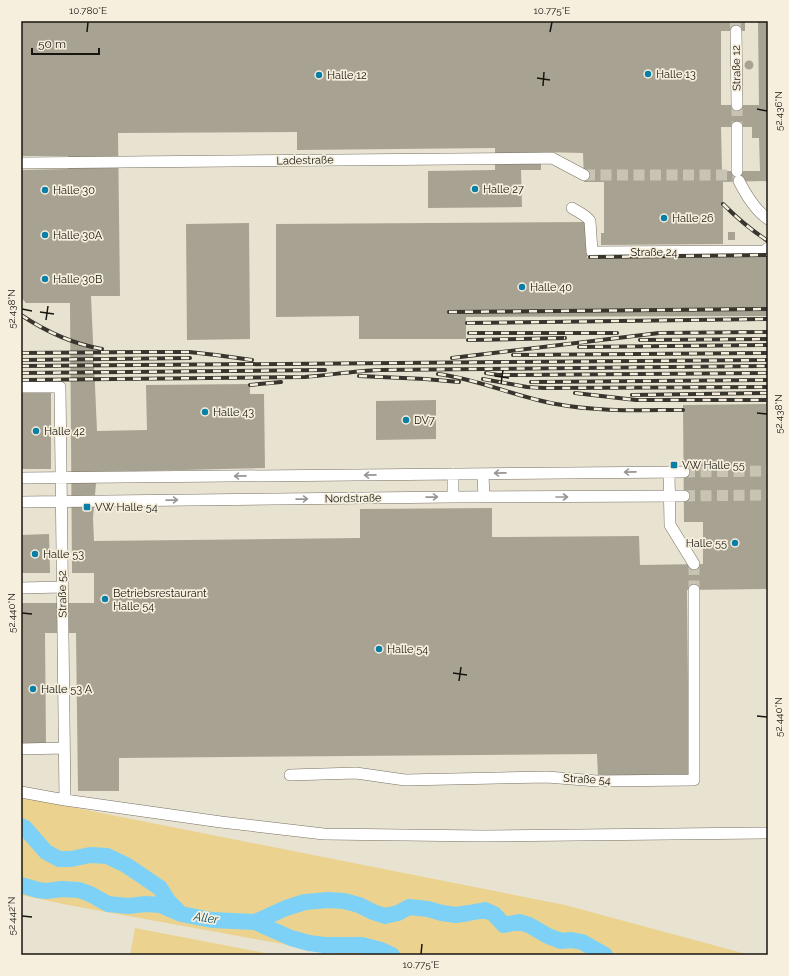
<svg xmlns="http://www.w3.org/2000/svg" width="789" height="976" font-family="Raleway,sans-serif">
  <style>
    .green { fill: #ebd38f }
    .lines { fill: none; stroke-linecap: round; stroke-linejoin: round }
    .stream { stroke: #7dd1f7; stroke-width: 2.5 }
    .river { stroke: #7dd1f7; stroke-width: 16 }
    .building { fill: #a8a292; fill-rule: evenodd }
    .minor-tunnel { stroke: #c9c3b4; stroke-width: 11; stroke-dasharray: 11 5.5; stroke-linecap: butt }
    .minor-casing { stroke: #777162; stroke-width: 12 }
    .minor { stroke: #fff; stroke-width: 11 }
    .rail-casing { stroke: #37352d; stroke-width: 4 }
    .rail { stroke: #f6efde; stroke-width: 2.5; stroke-dasharray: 8; stroke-linecap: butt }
    .oneway { stroke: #979693 }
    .ticks { fill: none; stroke: #181610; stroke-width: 1.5 }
    .poi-dot { fill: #097fa6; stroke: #f6efde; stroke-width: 1.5 }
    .labels { text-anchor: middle; stroke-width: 3.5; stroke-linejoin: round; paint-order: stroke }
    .street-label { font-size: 11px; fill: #181610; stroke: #f6efde }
    .poi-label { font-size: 11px; fill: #181610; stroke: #f6efde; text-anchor: start }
    .water-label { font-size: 12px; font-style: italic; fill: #014c66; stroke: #f6efde }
    .neatline { fill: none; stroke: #181610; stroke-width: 1.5 }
    .ticks-label { font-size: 10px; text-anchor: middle; fill: #181610 }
  </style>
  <rect width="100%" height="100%" fill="#e8e2d1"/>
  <path class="green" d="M21 797 565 905 750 955H343L68 905 21 895Z
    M135 928 276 955H130Z"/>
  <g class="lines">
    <path class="stream" d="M323 955 324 945"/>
    <path class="river" d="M21 826 25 828 46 852 59 859H71L90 855 107 856 126 865 160 888 169 902 178 911
      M21 885 38 890 46 891 62 889 79 890 90 894 108 904 128 906 146 904 160 905 181 914 212 920 255 922 275 931 291 938 309 943 324 945H362L381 950 392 955
      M255 922 286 908 305 902 328 900 344 901 359 905 373 912 385 916 398 913 409 907 428 909 442 913 456 915 469 913 485 910 494 914 504 925 519 922 529 925 548 936 561 941 571 940 582 942 605 955"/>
  </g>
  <path class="building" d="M21 21H745V31H721V105H759L758 21H768V181L723 182V244L601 245V233H604V182H584L583 153 541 152V170H521L522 207 428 208V171L495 170V148L297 150V132L118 133 120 296H91L97 431 147 430 146 385 250 384V394H264L265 468 97 472 93 518 94 541 360 538V509L492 508V537L639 536 640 565 703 564V522H684L683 405 768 404V589L687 590 689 776 598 777 597 754 119 758V791H78L76 633H45L46 745 21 746V603H94V573H72L70 303H26L21 297V170L68 169V156H21ZM721 127H752V138H759L760 171H722Z
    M744.5 65a4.5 4.5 0 1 1 9 0a4.5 4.5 0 1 1-9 0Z
    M587 222V258L768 257V316L466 317V339H359V316L276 317V224Z
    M249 223 250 339 187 340 186 224Z
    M728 232H735V240H728Z
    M21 393H51V469H21Z
    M436 400V439L376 440V401Z
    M49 534 50 573H21V535Z"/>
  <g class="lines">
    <path class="minor-tunnel" d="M735 21 736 31
      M737 105V127
      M584 175H737
      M684 472 768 471
      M684 496 768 495
      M694 564V590"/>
    <g class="minor-casing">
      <path id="minor" d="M736 31 737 105
        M21 163 552 158 584 175
        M737 171V127
        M739 181C746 195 755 210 768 219
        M572 208C578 212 586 215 590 221L592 252 764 251 768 248
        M21 387H60L65 800
        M669 472 670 525 694 564
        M453 474V497
        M483 474 484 497
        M21 478 684 472
        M21 502 453 497 684 496
        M21 588 62 587
        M21 749 64 748
        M290 775 356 773 405 780 547 777 597 781 694 780V590
        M21 792 65 800 221 822 324 834 483 836 768 833"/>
    </g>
    <use href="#minor" class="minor"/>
    <g class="rail-casing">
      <path id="rail" d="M723 204C737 218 751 230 768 241
        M590 257 768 255
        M449 312 768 309
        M21 315C45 331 73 344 102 349
        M467 323 768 319
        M469 333H617
        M468 340 565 338
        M640 340 768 339
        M579 347 768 345
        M21 353 143 352H189L216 355 252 360
        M513 355 768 353
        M452 358 659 333 768 332
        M21 360 190 358
        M21 366 768 360
        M21 373 325 370
        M486 373 498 375H516L768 373
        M438 374C478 379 516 397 556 404 598 412 641 410 683 410
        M359 376 425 379 459 382
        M483 379 527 387 544 388 768 387
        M21 380 305 377C330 375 355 371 379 370L768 366
        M531 382 768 380
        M250 385 281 382
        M575 393 636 400H768
        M632 395 768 393"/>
    </g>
    <use href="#rail" class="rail"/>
  </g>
  <defs><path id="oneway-shaft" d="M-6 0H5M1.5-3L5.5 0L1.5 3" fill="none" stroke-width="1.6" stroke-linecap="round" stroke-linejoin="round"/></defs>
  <g class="oneway">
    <use href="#oneway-shaft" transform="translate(630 472) rotate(179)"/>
    <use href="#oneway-shaft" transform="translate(500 473) rotate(179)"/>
    <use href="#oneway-shaft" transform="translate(370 475) rotate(179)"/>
    <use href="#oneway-shaft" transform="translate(240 476) rotate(179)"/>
    <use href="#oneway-shaft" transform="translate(432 497) rotate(-1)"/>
    <use href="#oneway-shaft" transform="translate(562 497)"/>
    <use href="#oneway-shaft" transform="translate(302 499) rotate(-1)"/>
    <use href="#oneway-shaft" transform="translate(172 500) rotate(-1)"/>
  </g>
  <path class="ticks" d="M87 32 88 22M550 32 552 22M537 78 550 80M543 86 544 72M757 109 767 111M22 309 32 311M40 312 54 314M46 320 48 306M495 376 509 378M501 384 503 370M757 413 767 414M22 613 32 614M453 673 467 675M459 681 461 667M757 716 767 717M22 916 32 917M421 954 422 944"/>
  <g class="poi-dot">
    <circle cx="648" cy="74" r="4"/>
    <circle cx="319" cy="75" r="4"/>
    <circle cx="475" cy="189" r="4"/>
    <circle cx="45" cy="190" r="4"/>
    <circle cx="664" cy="218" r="4"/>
    <circle cx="45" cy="235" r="4"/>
    <circle cx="45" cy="279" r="4"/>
    <circle cx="522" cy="287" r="4"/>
    <circle cx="205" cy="412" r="4"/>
    <circle cx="406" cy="420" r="4"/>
    <circle cx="36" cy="431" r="4"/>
    <rect x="670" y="461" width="8" height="8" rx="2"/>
    <rect x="83" y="503" width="8" height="8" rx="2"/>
    <circle cx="735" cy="543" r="4"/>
    <circle cx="35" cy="554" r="4"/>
    <circle cx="105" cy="599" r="4"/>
    <circle cx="379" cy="649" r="4"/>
    <circle cx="33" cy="689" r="4"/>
  </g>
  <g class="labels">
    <g class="street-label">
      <text transform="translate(736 68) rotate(-91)" y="4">Straße 12</text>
      <text transform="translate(305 160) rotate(-1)" y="4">Ladestraße</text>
      <text x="654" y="256">Straße 24</text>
      <text transform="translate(353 498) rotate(-1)" y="4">Nordstraße</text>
      <text transform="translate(62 594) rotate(-91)" y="4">Straße 52</text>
      <text transform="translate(587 779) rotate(3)" y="4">Straße 54</text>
    </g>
    <g class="poi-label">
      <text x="656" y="78">Halle 13</text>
      <text x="327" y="79">Halle 12</text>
      <text x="483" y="193">Halle 27</text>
      <text x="53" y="194">Halle 30</text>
      <text x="672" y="222">Halle 26</text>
      <text x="53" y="239">Halle 30A</text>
      <text x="53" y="283">Halle 30B</text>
      <text x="530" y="291">Halle 40</text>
      <text x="213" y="416">Halle 43</text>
      <text x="414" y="424">DV7</text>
      <text x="44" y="435">Halle 42</text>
      <text x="682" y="469">VW Halle 55</text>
      <text x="95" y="511">VW Halle 54</text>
      <text x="727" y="547" text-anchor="end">Halle 55</text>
      <text x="43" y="558">Halle 53</text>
      <text x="113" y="597">Betriebsrestaurant<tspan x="113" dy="13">Halle 54</tspan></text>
      <text x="387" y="653">Halle 54</text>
      <text x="41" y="693">Halle 53 A</text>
    </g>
    <g class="water-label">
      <text transform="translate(206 918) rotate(8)" y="4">Aller</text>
    </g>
  </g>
  <rect width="789" height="976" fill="none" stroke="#f6efde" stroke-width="44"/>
  <path d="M32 48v6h67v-6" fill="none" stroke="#181610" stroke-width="2"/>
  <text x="38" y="48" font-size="12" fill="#181610" stroke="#f6efde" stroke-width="3" paint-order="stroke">50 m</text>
  <rect x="22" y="22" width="745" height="932" class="neatline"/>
  <g class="ticks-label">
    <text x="88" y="14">10.780°E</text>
    <text x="552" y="14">10.775°E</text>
    <text transform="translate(778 111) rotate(-90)" y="4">52.436°N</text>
    <text transform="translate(11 309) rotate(-90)" y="4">52.438°N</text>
    <text transform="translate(778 414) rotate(-90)" y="4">52.438°N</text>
    <text transform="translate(11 613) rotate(-90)" y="4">52.440°N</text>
    <text transform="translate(778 717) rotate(-90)" y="4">52.440°N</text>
    <text transform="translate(11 916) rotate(-90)" y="4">52.442°N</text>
    <text x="421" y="968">10.775°E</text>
  </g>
</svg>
